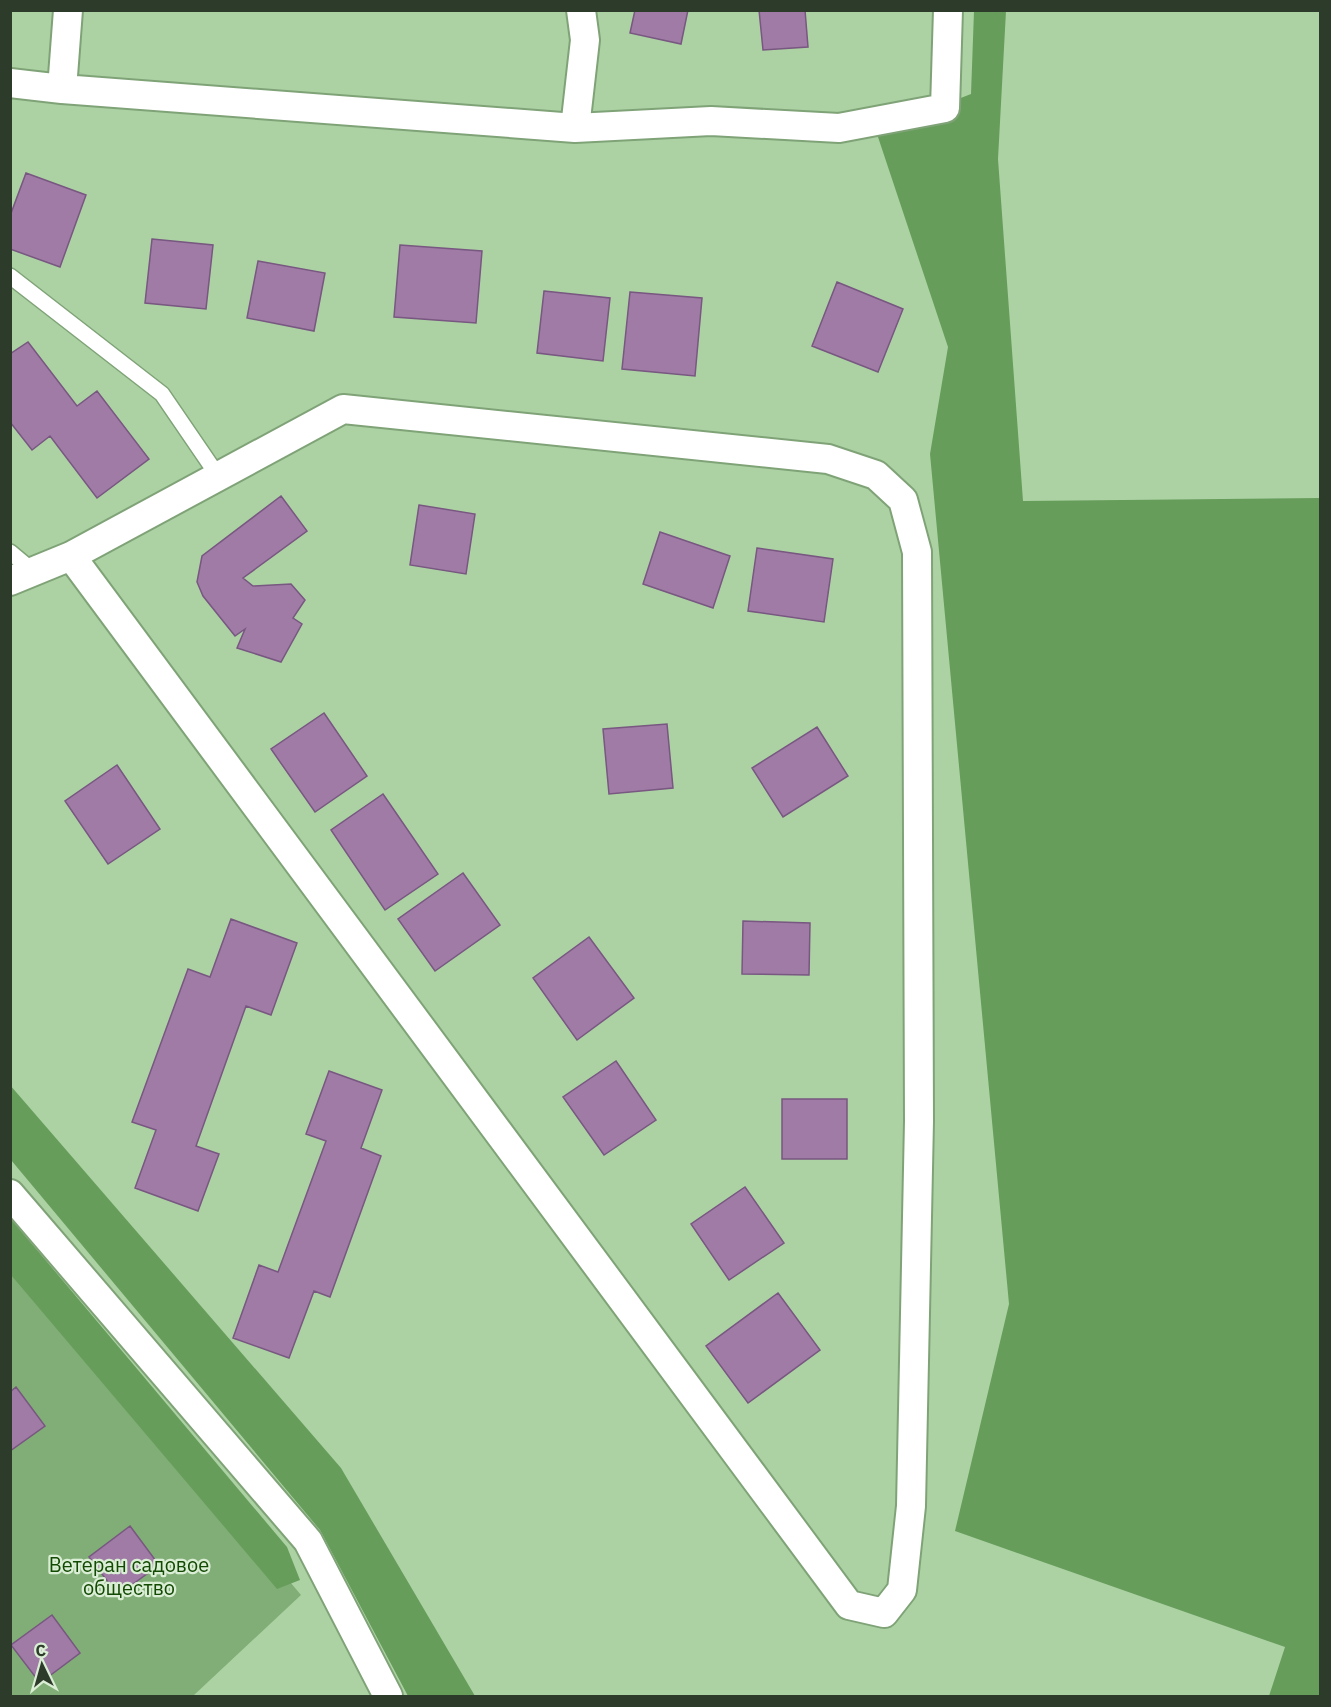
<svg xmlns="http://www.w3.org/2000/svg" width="1331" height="1707" font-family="'IBM Plex Sans',sans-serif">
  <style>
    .green { fill: #80ae76 }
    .forest { fill: #679d5b }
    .building { fill: #9f7ba6; stroke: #785780; stroke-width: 1.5 }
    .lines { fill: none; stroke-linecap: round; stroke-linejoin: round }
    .service-casing { stroke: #7fa377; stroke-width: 18 }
    .minor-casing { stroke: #7fa377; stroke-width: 32 }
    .service { stroke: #fff; stroke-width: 15 }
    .minor { stroke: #fff; stroke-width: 28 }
    .labels { text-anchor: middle; stroke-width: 4.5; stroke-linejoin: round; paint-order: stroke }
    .park-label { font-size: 20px; fill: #134a03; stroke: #daedd5 }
  </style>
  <rect width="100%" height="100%" fill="#acd2a4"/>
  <path class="green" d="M10 1250 301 1595 193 1696H11Z"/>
  <path class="forest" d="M974 11H1006L998 159 1023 501 1320 498V1696H1269L1285 1647 955 1531 1009 1304 930 454 948 347 876 131 971 94Z
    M10 1085 341 1468 475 1696H408L320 1530 11 1160Z
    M11 1219 287 1547 300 1580 277 1589 11 1275Z"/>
  <path class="building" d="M635 10H688L681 44 630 33Z
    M759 10H805L808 47 763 50Z
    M26 173 86 195 60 267 10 249V216Z
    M152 239 213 245 206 309 145 303Z
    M400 245 482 251 476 323 394 317Z
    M258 261 325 273 314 331 247 318Z
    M837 282 903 309 878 372 812 346Z
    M544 291 610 298 603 361 537 353Z
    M630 292 702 298 695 376 622 369Z
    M28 342 77 406 97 391 149 459 97 498 50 436 32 450 10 422V354Z
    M281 496 307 531 243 578 253 586 291 584 305 600 293 618 302 624 281 662 237 648 245 629 235 636 203 596 197 582 202 556Z
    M419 505 475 514 466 574 410 565Z
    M660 532 730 556 713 608 643 584Z
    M757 548 833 559 824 622 748 611Z
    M324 713 367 776 315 812 271 749Z
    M667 724 673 788 609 794 603 729Z
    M817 727 848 776 783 817 752 768Z
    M117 765 160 829 108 864 65 801Z
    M383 794 438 874 385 910 331 830Z
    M463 873 500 925 435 971 398 919Z
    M231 919 297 943 271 1015 246 1006 196 1146 219 1154 198 1211 135 1188 156 1130 132 1122 188 969 210 977Z
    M743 921 810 923 809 975 742 974Z
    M589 937 634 998 577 1040 533 978Z
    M616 1061 656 1120 604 1155 563 1097Z
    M329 1071 382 1090 361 1148 381 1156 330 1297 314 1291 289 1358 233 1338 259 1265 278 1272 326 1141 306 1134Z
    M782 1099H847V1159H782Z
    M745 1187 784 1243 729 1280 691 1224Z
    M778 1293 820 1350 748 1403 706 1346Z
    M16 1387 45 1426 10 1451V1392Z
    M130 1526 159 1565 118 1595 89 1557Z
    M52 1615 80 1653 40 1683 11 1645Z"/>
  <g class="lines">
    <g class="service-casing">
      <path id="service" d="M10 276 162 394 216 473 213 479
        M10 552 34 572"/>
    </g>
    <g class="minor-casing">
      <path id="minor" d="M10 83 62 89 575 128 711 121 839 128 945 108 948 10
        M62 89 68 10
        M575 128 585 40 581 10
        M10 581 71 556 343 409 828 459 876 475 903 500 917 552 919 1121 911 1506 902 1590 884 1613 849 1605 71 556
        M10 1194 308 1541 388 1696"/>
    </g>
    <use href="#service" class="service"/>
    <use href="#minor" class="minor"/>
  </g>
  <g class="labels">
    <g class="park-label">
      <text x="129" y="1572">Ветеран садовое<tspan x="129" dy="23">общество</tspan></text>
    </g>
  </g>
  <rect width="1331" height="1707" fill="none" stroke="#2d3c2a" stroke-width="24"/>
  <g transform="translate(42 1665) rotate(355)" stroke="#daedd5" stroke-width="4.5" paint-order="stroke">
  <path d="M0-4.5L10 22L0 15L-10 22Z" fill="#2d3c2a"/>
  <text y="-9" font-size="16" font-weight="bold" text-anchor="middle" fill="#2d3c2a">С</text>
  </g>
</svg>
